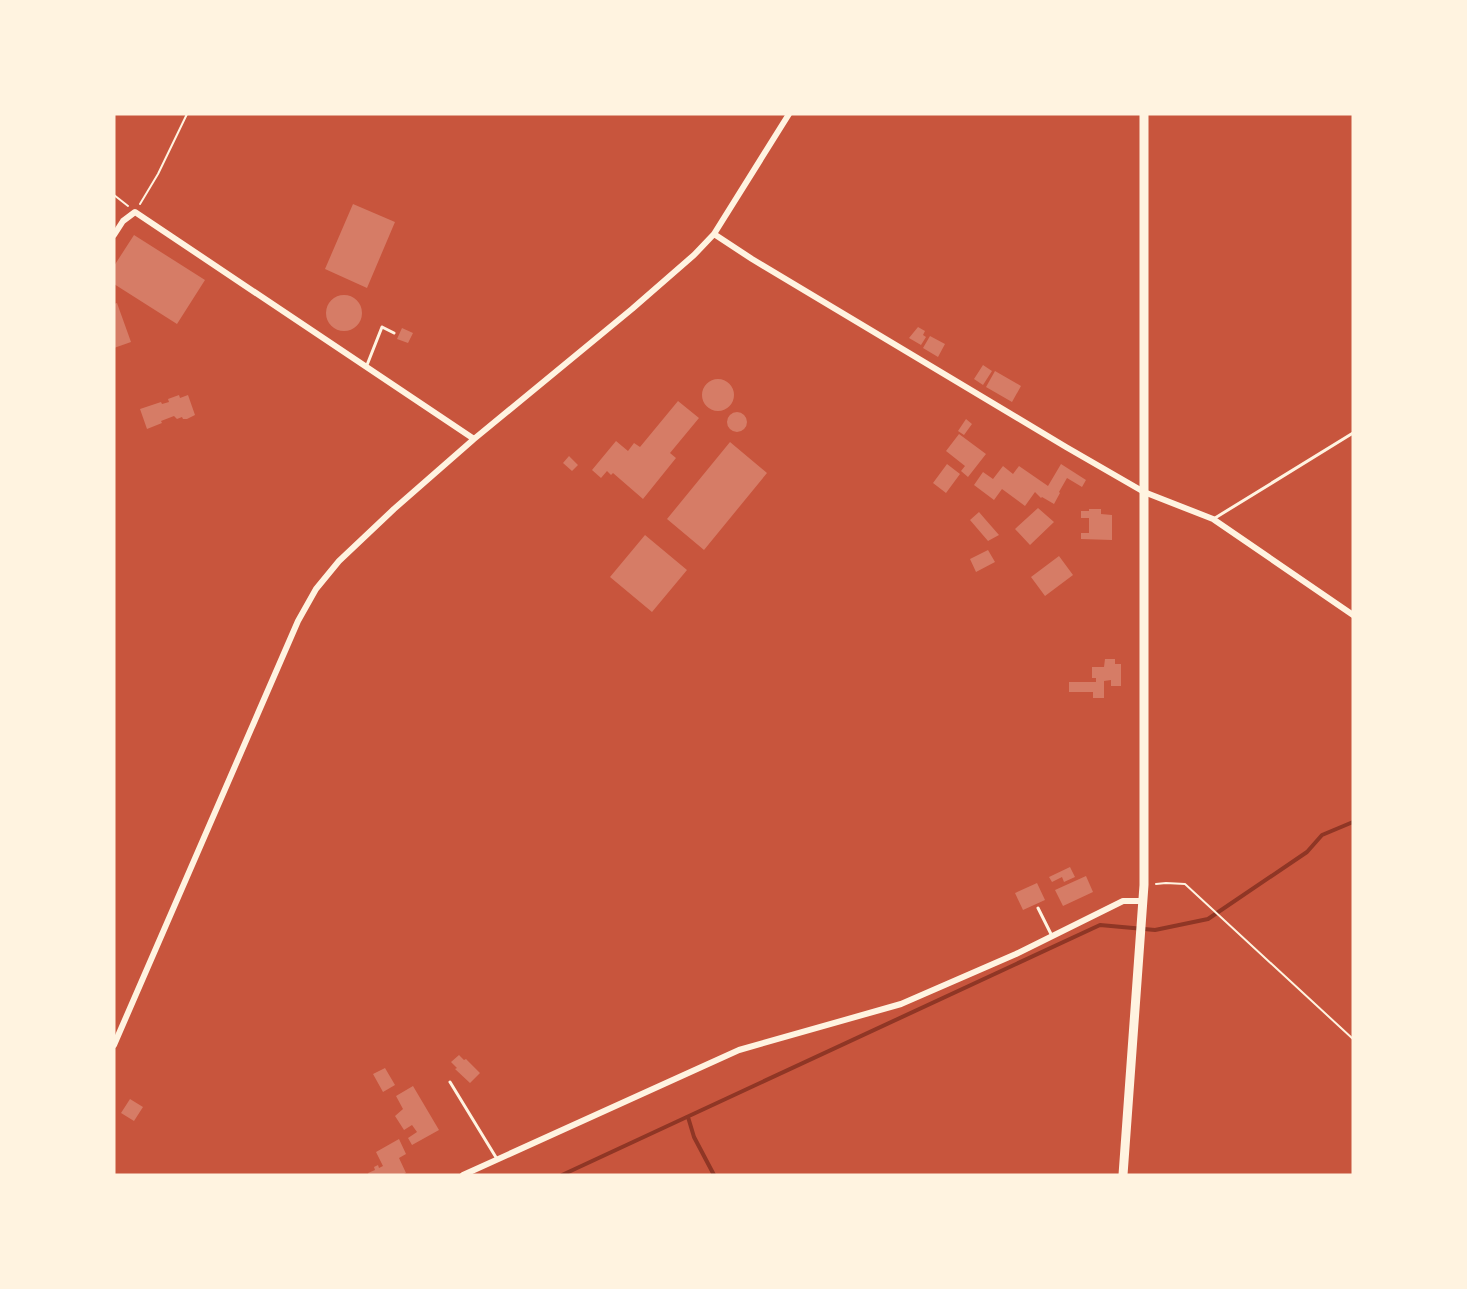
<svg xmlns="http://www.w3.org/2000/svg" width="1467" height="1289" font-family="Ubuntu,sans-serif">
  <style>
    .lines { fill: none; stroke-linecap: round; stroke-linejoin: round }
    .stream { stroke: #8f3625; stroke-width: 4 }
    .building { fill: #d67c66 }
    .path { stroke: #fff3e0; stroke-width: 2 }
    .service { stroke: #fff3e0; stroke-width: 3 }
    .minor { stroke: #fff3e0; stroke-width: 6 }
    .secondary { stroke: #fff3e0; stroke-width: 9 }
  </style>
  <rect width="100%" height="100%" fill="#c8553d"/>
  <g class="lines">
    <path class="stream" d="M688 1117 694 1137 714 1175
      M562 1175 1100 925 1155 930 1208 919 1307 852 1322 835 1353 822"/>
  </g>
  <path class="building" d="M353 204 395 222 367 288 325 269Z
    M134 235 205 280 177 324 114 284V266Z
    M326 313a18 18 0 1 1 36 0a18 18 0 1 1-36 0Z
    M117 303 131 342 114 348V304Z
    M918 327 925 331 923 335 926 337 921 345 909 338Z
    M402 328 413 333 408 343 397 339Z
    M930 336 945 344 938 357 923 348Z
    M983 365 992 371 983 385 974 379Z
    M995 371 1021 386 1012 402 986 387Z
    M702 395a16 16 0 1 1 32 0a16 16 0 1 1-32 0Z
    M179 395 180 398 188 395 195 415 187 419H183L182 417 177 419 174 416 161 421 162 423 147 429 140 409 161 402 162 404 169 402 168 399Z
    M678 401 699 418 670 453 676 458 643 499 613 473 611 475 607 471 601 478 592 470 616 441 628 451 634 443 640 447Z
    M727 422a10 10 0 1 1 20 0a10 10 0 1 1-20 0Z
    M966 419 972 424 964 435 958 431Z
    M959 434 986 454 968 477 961 471 965 466 946 451Z
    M730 442 767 473 704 550 667 519Z
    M569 456 578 465 572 471 563 463Z
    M947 464 960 474 946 493 933 483Z
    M1061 464 1086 480 1082 487 1067 478 1059 492 1060 493 1054 504 1042 497 1041 498 1035 492 1025 506 1002 489 994 500 974 485 983 472 993 479 1003 466 1013 474 1019 466 1048 486Z
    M1038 508 1054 522 1030 545 1015 529Z
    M1089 509H1101V514L1112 515V540L1081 539V533H1089V518H1081V511H1089Z
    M979 512 985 519 999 535 988 541 970 520Z
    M645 535 687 570 652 612 610 577Z
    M988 550 995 562 976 572 970 559Z
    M1059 556 1073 575 1045 596 1031 577Z
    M1105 659H1115V664H1121V686H1111V680L1104 681V698H1093V692H1069V682H1096V678H1092V667H1104Z
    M1070 867 1075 877 1064 882 1062 877 1052 882 1049 877Z
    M1086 876 1093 892 1063 906 1055 890Z
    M1037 883 1045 900 1023 910 1015 893Z
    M459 1055 464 1060 466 1059 480 1073 470 1083 455 1069 457 1068 451 1062Z
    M385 1068 395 1085 383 1092 373 1074Z
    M413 1086 439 1130 412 1145 408 1138 417 1132 412 1125 404 1130 395 1116 403 1109 396 1096Z
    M130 1099 143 1107 134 1121 121 1113Z
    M399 1139 406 1154 399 1158 406 1173 402 1175H369L368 1173 375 1170 374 1167 378 1165 379 1168 383 1166 376 1152Z"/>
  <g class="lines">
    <path class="path" d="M114 195 128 206
      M140 204 158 174 187 114
      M1156 884 1166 883 1185 884 1353 1039"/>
    <path class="service" d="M367 365 382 327 394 333
      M1215 518 1353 433
      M1038 908 1052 936
      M450 1082 497 1159"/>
    <path class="minor" d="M714 234 752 259 1066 447 1144 492 1213 519 1353 615
      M114 235 123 221 135 212 474 439
      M114 1045 298 621 316 589 339 561 394 509 474 439 632 309 694 255 714 234 789 114
      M463 1175 739 1050 901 1004 1016 954 1123 901H1143"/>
    <path class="secondary" d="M1123 1175 1144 885V114"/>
  </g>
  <rect width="1467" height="1289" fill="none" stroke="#fff3e0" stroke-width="231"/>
</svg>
